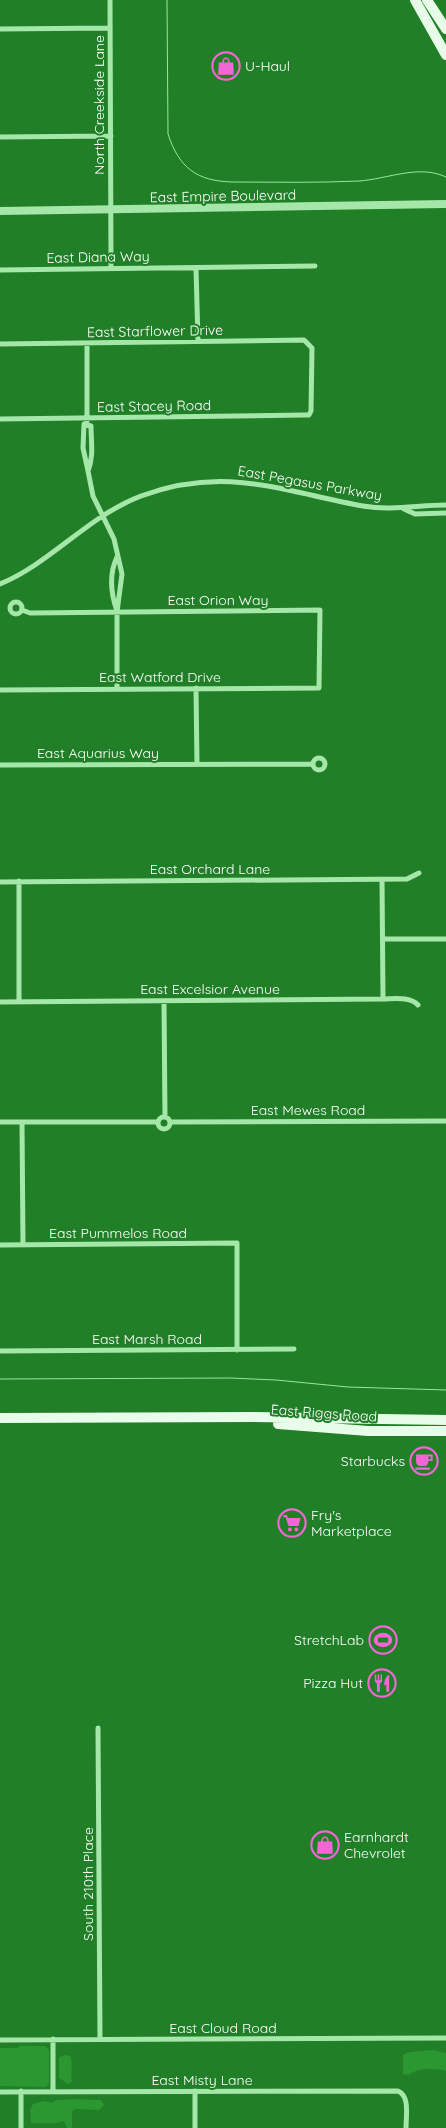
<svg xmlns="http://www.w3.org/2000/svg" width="446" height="2128" font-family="Quicksand,sans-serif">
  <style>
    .green { fill: #2a9730 }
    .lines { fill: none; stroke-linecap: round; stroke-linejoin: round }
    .stream { stroke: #99e99c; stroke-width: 1 }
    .minor { stroke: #a5e7a9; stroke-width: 5 }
    .tertiary { stroke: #a5e7a9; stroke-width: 8 }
    .primary { stroke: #e7fdea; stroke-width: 10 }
    .labels { text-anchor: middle; stroke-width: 4; stroke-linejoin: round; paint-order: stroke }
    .poi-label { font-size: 14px; fill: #fff; stroke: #207f27; text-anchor: start }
    .street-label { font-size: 14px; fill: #fff; stroke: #207f27 }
  </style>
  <rect width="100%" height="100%" fill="#207f27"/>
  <path class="green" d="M20 2046H45L49 2050V2083L46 2087 0 2086V2048H17Z
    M432 2050 446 2053V2071C437 2068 416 2068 409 2075L403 2074V2055L409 2052Z
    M66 2055 70 2056C74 2063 70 2073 72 2081L68 2084 59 2078V2057Z
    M76 2099 101 2100 104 2105 99 2110 75 2109 72 2112V2128H67L64 2121 56 2123H31L30 2110 33 2104 44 2101 52 2103 56 2100Z"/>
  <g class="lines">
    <path class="stream" d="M167 0 168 134C179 168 197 181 232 182 275 182 317 183 359 181 388 179 419 164 446 177
      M0 1379 230 1378 276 1380 348 1387 446 1390"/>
    <path class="minor" d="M110 0 111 268
      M0 29 110 28
      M0 137 111 136
      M196 268 198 341
      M0 270 315 266
      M0 344 304 340 312 348 311 411 309 415H304L0 419
      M87 421V343
      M84 424 91 426C91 442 94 456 88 471L83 448Z
      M88 471 93 496 114 539 122 574 117 612V688
      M404 509 415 514 446 513
      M0 584C51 563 88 516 141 496 225 465 281 491 363 506 392 511 418 505 446 505
      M10 608a6 6 0 1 1 12 0a6 6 0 1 1-12 0Z
      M117 611C111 594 109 574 117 557
      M196 688 197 764
      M0 690 319 688 320 610 30 613 22 610
      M313 764a6 6 0 1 1 12 0a6 6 0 1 1-12 0Z
      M0 765 312 764
      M382 879 383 999
      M19 881V1002
      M0 882 407 879 419 873
      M383 939H446
      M164 1001 165 1117
      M0 1002 383 999C394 999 410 996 418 1005
      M158 1123a6 6 0 1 1 12 0a6 6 0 1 1-12 0Z
      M0 1122H158
      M22 1122 23 1245
      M170 1122 446 1121
      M0 1245 237 1243V1350
      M0 1351 294 1349
      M98 1728 100 2039
      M53 2039V2091
      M0 2040 446 2038
      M21 2091V2128
      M0 2092 398 2091C410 2096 406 2116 406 2128
      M195 2128V2091"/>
    <path class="tertiary" d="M0 211 446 204"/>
    <path class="primary" d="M415 0 446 55
      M427 0 446 29
      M0 1418 252 1417 446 1420
      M278 1424 368 1431H446"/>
  </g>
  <defs>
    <g id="shop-ring" transform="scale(1.4375)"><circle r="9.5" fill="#207f27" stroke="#f466d5" stroke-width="1.5"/><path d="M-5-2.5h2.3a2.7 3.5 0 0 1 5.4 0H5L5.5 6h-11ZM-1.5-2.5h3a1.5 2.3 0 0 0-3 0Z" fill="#f466d5"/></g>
    <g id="cafe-ring" transform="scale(1.4375)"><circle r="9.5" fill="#207f27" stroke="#f466d5" stroke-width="1.5"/><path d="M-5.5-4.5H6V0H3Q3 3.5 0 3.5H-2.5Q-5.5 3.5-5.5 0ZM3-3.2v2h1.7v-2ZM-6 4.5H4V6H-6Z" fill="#f466d5"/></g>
    <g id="supermarket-ring" transform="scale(1.4375)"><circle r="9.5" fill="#207f27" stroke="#f466d5" stroke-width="1.5"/><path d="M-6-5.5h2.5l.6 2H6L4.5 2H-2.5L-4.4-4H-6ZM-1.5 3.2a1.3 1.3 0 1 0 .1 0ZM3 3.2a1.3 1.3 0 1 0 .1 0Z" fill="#f466d5"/></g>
    <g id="stadium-ring" transform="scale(1.4375)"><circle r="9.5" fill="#207f27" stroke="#f466d5" stroke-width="1.5"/><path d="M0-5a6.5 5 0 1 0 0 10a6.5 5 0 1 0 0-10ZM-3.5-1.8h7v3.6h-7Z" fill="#f466d5"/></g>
    <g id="restaurant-ring" transform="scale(1.4375)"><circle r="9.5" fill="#207f27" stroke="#f466d5" stroke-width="1.5"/><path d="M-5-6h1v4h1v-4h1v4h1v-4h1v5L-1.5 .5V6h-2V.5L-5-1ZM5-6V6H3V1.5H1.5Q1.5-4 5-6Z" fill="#f466d5"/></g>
  </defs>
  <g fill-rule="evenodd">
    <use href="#shop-ring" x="226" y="66"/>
    <use href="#cafe-ring" x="424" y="1461"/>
    <use href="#supermarket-ring" x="292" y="1523"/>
    <use href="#stadium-ring" x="383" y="1640"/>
    <use href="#restaurant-ring" x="382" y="1683"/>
    <use href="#shop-ring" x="325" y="1845"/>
  </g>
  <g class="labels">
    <g class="poi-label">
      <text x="245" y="71">U-Haul</text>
      <text x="405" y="1466" text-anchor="end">Starbucks</text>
      <text x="311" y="1520">Fry's<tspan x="311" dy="16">Marketplace</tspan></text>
      <text x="364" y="1645" text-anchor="end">StretchLab</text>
      <text x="363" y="1688" text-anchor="end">Pizza Hut</text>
      <text x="344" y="1842">Earnhardt<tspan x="344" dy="16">Chevrolet</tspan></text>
    </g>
    <g class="street-label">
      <text transform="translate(99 105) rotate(-90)" y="5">North Creekside Lane</text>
      <text transform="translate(223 196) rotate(-1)" y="5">East Empire Boulevard</text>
      <text transform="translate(98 257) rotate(-1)" y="5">East Diana Way</text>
      <text transform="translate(155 331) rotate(-1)" y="5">East Starflower Drive</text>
      <text transform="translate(154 406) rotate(-1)" y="5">East Stacey Road</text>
      <text transform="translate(310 483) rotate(10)" y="5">East Pegasus Parkway</text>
      <text x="218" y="605">East Orion Way</text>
      <text x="160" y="682">East Watford Drive</text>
      <text x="98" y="758">East Aquarius Way</text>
      <text x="210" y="874">East Orchard Lane</text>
      <text x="210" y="994">East Excelsior Avenue</text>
      <text x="308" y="1115">East Mewes Road</text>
      <text x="118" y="1238">East Pummelos Road</text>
      <text x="147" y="1344">East Marsh Road</text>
      <text transform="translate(324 1413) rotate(4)" y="5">East Riggs Road</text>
      <text transform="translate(88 1884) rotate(-90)" y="5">South 210th Place</text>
      <text x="223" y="2033">East Cloud Road</text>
      <text x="202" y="2085">East Misty Lane</text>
    </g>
  </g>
</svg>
